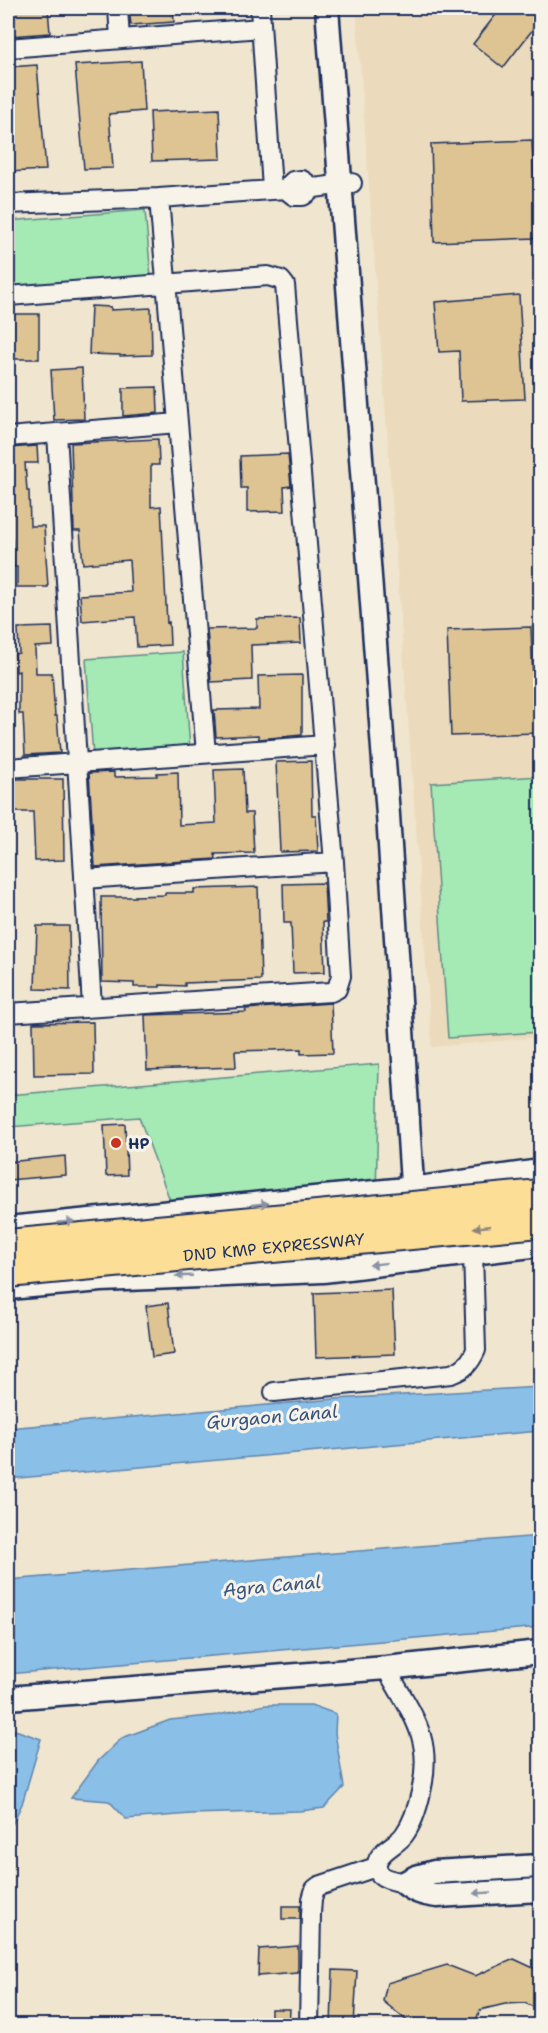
<svg xmlns="http://www.w3.org/2000/svg" width="548" height="2033" font-family="'Shantell Sans',sans-serif">
  <style>
    .built { fill: #ebdbbc }
    .green { fill: #a5e9b4; stroke: #608c89; stroke-width: 1.5 }
    .water { fill: #8abfe7; stroke: #5e85b0; stroke-width: 1.5 }
    .building { fill: #dec393; stroke: #1b2f5e; stroke-width: 1.5 }
    .lines { fill: none; stroke-linecap: round; stroke-linejoin: round }
    .minor-casing { stroke: #1b2f5e; stroke-width: 22 }
    .tertiary-casing { stroke: #1b2f5e; stroke-width: 27 }
    .minor { stroke: #f7f3e8; stroke-width: 18 }
    .tertiary { stroke: #f7f3e8; stroke-width: 22 }
    .trunk-bridge-casing { stroke: #1b2f5e; stroke-width: 34; stroke-linecap: butt }
    .trunk-bridge { stroke: #fdde96; stroke-width: 30 }
    .oneway { fill: #8991a3 }
    .oneway2 { fill: #8c867a }
    .poi-dot { fill: #c8321e; stroke: #f7f3e8; stroke-width: 2 }
    .labels { text-anchor: middle; stroke-width: 6; stroke-linejoin: round; paint-order: stroke }
    .poi-label { font-size: 16px; font-weight: bold; fill: #1b2f5e; stroke: #f7f3e8; text-anchor: start }
    .street-label { font-size: 16px; fill: #1b2f5e; stroke: #f7f3e8 }
    .water-label { font-size: 18px; font-style: italic; fill: #375380; stroke: #f7f3e8 }
  </style>
  <rect width="100%" height="100%" fill="#f0e5ce"/>
  <filter id="ink" filterUnits="userSpaceOnUse"><feTurbulence type="fractalNoise" baseFrequency=".0167" numOctaves="2"/><feDisplacementMap in="SourceGraphic" scale="12" xChannelSelector="R" yChannelSelector="G"/><feConvolveMatrix kernelMatrix="1 2 1 2 8 2 1 2 1" color-interpolation-filters="sRGB"/></filter>
  <g filter="url(#ink)">
    <path class="built" d="M356 8H540V1037L432 1047Z"/>
    <path class="green" d="M145 210 151 277 8 288V221Z
      M183 652 190 749 93 756 86 659Z
      M540 776V1032L448 1038 431 783Z
      M379 1064 376 1196 174 1211 139 1117 8 1127V1095Z"/>
    <path class="water" d="M540 1387V1431L8 1479V1428L335 1399Z
      M540 1536V1627L8 1674V1580Z
      M265 1705H311L336 1714 335 1733 344 1787 324 1808 300 1811 191 1814 126 1819 109 1801 71 1798 98 1761 122 1738 170 1720 218 1715Z
      M15 1730 41 1739 22 1804 8 1833V1731Z"/>
    <path class="building" d="M8 8H48L50 33 10 36Z
      M129 8H173L174 22 131 25Z
      M501 8H540V20L503 68 473 44Z
      M141 61 144 111 109 114 113 168 84 169 75 65Z
      M37 65 46 170 8 172V67Z
      M219 109 221 159 152 161 150 112Z
      M532 140 536 238 434 242 431 144Z
      M519 295 525 399 461 401 459 351 439 352 435 302Z
      M91 306 111 307V310L151 308 152 355 120 356V355L89 354Z
      M11 314H39V359H11Z
      M82 368 84 419 54 420 51 370Z
      M157 387 158 413 123 416V388Z
      M158 439 159 465H151V507L161 506 167 623 169 622 170 645 137 647 135 617 82 621 80 595 131 592 129 560 83 564 80 531H74L71 443Z
      M37 446 38 463H25L27 491H29L30 526H44L48 587H17V567H14L12 540H10L8 448Z
      M288 454 291 486 284 487 285 511 247 512V488H241L240 456Z
      M300 618 301 643 251 645 252 680 211 682 207 629 257 628V619Z
      M52 627 53 646 35 647 36 673H52L55 716H57L60 753 25 755 23 714H19V671L16 672 15 654 19 653 18 628Z
      M531 627 535 733 451 736 447 630Z
      M302 675V735L259 739 258 735 216 737 214 710 259 709 258 676Z
      M311 761 312 815H316L318 851 280 852 276 762Z
      M243 769 245 813H252L254 853 215 854 216 859 95 867 89 773 114 772V777L157 776V773L178 772 179 825 216 823 214 770Z
      M8 779H63L64 860 35 861 33 812H8Z
      M324 883 326 922H323L325 972 293 973 291 923H284L283 884Z
      M258 887 261 980 185 983V986L160 985V987H134V983L102 982 101 897H135V896L165 895V893H194V889Z
      M37 926H69L70 990 35 989Z
      M331 1003 333 1053 301 1054V1049L235 1051 236 1067 147 1070 145 1015 246 1012 245 1009Z
      M93 1022 94 1074 34 1075 33 1023Z
      M125 1124 127 1175 106 1176 104 1125Z
      M65 1156 66 1175 8 1180V1162Z
      M392 1290 395 1354 316 1357 314 1293Z
      M168 1303 174 1354 152 1357 146 1306Z
      M282 1906H300V1919H282Z
      M298 1946V1973L258 1976 259 1949Z
      M514 1959 540 1971V2010L525 2003 505 2004 480 2010 474 2025H412L383 2001 387 1983 447 1965 475 1976Z
      M333 1970 357 1971 354 2025H331Z
      M271 2009H290L289 2025H271Z"/>
    <g class="lines">
      <g class="minor-casing">
        <path id="minor" d="M118 8 120 39
          M260 8 272 189
          M8 48 261 28
          M285 189 294 196H303L314 188 352 183
          M159 198 206 753
          M8 204 159 198 285 189 293 181 302 180 314 188
          M8 296 268 276 281 280 285 285 334 862 341 976 337 989 331 992 8 1013
          M57 433 92 1007
          M8 437 178 423
          M8 768 325 745
          M84 879 334 862
          M274 1392 451 1374C465 1369 470 1363 476 1350L473 1253
          M386 1668C411 1714 434 1736 421 1792 418 1806 413 1823 404 1835 397 1845 378 1851 377 1864 375 1879 393 1880 404 1883
          M309 2026 311 1914 312 1899 315 1889 319 1886 376 1867"/>
      </g>
      <g class="tertiary-casing">
        <path id="tertiary" d="M327 8 388 815 417 1260
          M8 1228 426 1187 540 1171
          M8 1288 101 1280 323 1271 540 1245
          M8 1698 386 1668 540 1652
          M540 1866 434 1872 416 1877 404 1883C415 1892 423 1894 437 1896L540 1890"/>
      </g>
      <use href="#minor" class="minor"/>
      <use href="#tertiary" class="tertiary"/>
      <g class="trunk-bridge-casing">
        <g id="trunk-bridge">
          <path d="M8 1245 540 1195"/>
          <path id="s1" d="M8 1272 540 1222"/>
        </g>
      </g>
      <use href="#trunk-bridge" class="trunk-bridge"/>
    </g>
    <defs><path id="oneway-solid" d="M-6-.8H1V-3.2L6.5 0L1 3.2V.8H-6Z" transform="scale(1.5)"/></defs>
    <g class="oneway">
      <use href="#oneway-solid" transform="translate(260 1204) rotate(-6)"/>
      <use href="#oneway-solid" transform="translate(66 1222) rotate(-5)"/>
      <use href="#oneway-solid" transform="translate(378 1264) rotate(173)"/>
      <use href="#oneway-solid" transform="translate(184 1276) rotate(178)"/>
      <use href="#oneway-solid" transform="translate(482 1893) rotate(177)"/>
    </g>
    <use class="oneway2" href="#oneway-solid" transform="translate(482 1227) rotate(174)"/>
  </g>
  <circle class="poi-dot" cx="116" cy="1143" r="6"/>
  <g class="labels">
    <g class="poi-label">
      <text x="128" y="1149">HP</text>
    </g>
    <g class="street-label">
      <text dy="6" stroke="none"><textPath href="#s1" startOffset="267">DND KMP EXPRESSWAY</textPath></text>
    </g>
    <g class="water-label">
      <text transform="translate(272 1417) rotate(-5)" y="6">Gurgaon Canal</text>
      <text transform="translate(272 1586) rotate(-5)" y="6">Agra Canal</text>
    </g>
  </g>
  <rect width="548" height="2033" fill="none" stroke="#f7f3e8" stroke-width="30"/>
  <rect x="15" y="15" width="518" height="2003" fill="none" stroke="#1b2f5e" stroke-width="2" filter="url(#ink)"/>
</svg>
